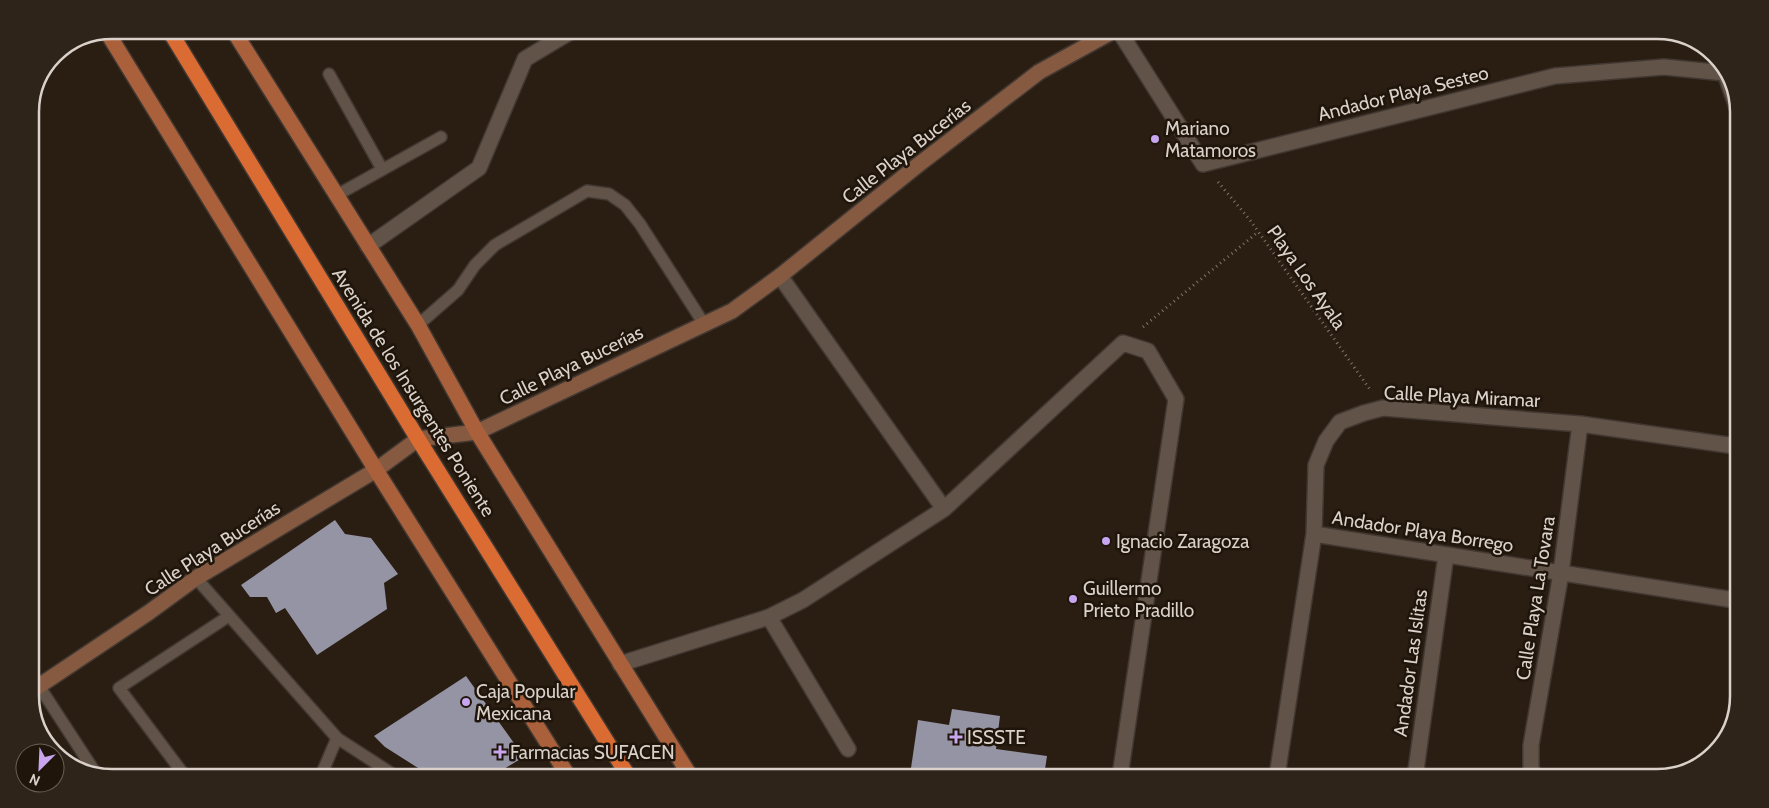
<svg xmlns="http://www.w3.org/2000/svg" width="1769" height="808" font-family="Cabin,sans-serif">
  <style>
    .building { fill: #9494a5 }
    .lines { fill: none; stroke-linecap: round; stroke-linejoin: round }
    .lane-casing { stroke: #423832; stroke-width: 14 }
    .street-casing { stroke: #423832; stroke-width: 18 }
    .secondary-casing { stroke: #423832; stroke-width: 18 }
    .primary-casing { stroke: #423832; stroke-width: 18 }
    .highway-casing { stroke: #423832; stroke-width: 18 }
    .path { stroke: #80766d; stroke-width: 3; stroke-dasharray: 1 4; stroke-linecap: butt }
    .lane { stroke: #615347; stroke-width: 11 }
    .street { stroke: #615347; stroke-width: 15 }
    .secondary { stroke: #855a41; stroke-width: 15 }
    .primary { stroke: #aa613b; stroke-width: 15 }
    .highway { stroke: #da6b33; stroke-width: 15 }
    .poi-dot { fill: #c7a6ef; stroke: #20150a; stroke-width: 2 }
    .labels { text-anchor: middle; stroke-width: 5; stroke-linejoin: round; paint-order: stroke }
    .street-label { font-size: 19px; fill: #d9d1ca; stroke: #20150a }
    .poi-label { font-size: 19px; fill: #d9d1ca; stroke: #20150a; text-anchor: start }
    .rim { fill: none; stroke: #d9d1ca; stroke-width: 2.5 }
  </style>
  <rect width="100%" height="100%" fill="#2a1e13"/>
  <path class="building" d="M335 520 345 534 371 538 398 574 384 583 387 609 317 655 285 608 276 613 267 597H250L241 585Z
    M466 676 524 757 497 773H426L385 747 374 736Z
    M952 709 1000 716 996 749 1047 756 1044 776 910 775 918 720 949 725Z"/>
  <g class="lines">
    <g class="lane-casing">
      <path id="lane" d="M53 56 66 49
        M329 74 382 169
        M337 195 441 137
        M418 325 458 290 475 265 495 245 587 191 609 194 625 205 640 224 704 324
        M196 578 337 738 391 773
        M39 686 95 772
        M182 772 119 688 229 616
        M322 773 337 738"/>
    </g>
    <g class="street-casing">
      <path id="street" d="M1121 34 1203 164 1555 76 1664 67 1725 73 1739 113
        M368 246 479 168 525 59 570 32
        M780 276 944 509
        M1314 534 1734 600
        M620 664 769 617
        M848 749 769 617 803 600 944 509 1123 343 1148 351 1176 399 1120 776
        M1277 776 1314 534 1316 465 1326 441 1340 422 1364 413 1383 408 1580 424 1735 446
        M1415 777 1446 555
        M1536 778 1531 768V745L1561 573 1580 424"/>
    </g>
    <g class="secondary-casing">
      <path id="secondary" d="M30 692 148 613 196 578 376 470 418 439 477 432 732 311 780 276 918 165 1039 72 1108 34"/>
    </g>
    <g class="primary-casing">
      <path id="primary" d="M233 30 418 325 477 432 689 774
        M107 32 376 470 567 774"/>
    </g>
    <g class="highway-casing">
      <path id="highway" d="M169 30 418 439 627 774"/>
    </g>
    <path class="path" d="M1218 182 1250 220 1371 391
      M1143 327 1258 232"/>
    <use href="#lane" class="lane"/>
    <use href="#street" class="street"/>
    <use href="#secondary" class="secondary"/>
    <use href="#primary" class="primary"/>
    <use href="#highway" class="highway"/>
  </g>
  <g class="poi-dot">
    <circle cx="1155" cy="139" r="5"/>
    <circle cx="1106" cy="541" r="5"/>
    <circle cx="1073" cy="599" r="5"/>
    <circle cx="466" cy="702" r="5"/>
    <path d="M953.5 729.5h5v5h5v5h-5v5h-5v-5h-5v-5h5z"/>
    <path d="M497.5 744.5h5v5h5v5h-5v5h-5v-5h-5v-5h5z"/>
  </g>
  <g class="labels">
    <g class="street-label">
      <text transform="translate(1403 93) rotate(-14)" y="7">Andador Playa Sesteo</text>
      <text transform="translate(906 151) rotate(-38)" y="7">Calle Playa Bucerías</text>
      <text transform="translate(1307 277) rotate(55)" y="7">Playa Los Ayala</text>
      <text transform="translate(571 365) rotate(-26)" y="7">Calle Playa Bucerías</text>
      <text transform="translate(414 392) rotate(58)" y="7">Avenida de los Insurgentes Poniente</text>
      <text transform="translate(1462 396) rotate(3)" y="7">Calle Playa Miramar</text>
      <text transform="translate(1423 531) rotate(9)" y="7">Andador Playa Borrego</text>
      <text transform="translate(212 548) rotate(-33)" y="7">Calle Playa Bucerías</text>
      <text transform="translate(1535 598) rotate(-81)" y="7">Calle Playa La Tovara</text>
      <text transform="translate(1410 663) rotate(-82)" y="7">Andador Las Islitas</text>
    </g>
    <g class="poi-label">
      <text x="1165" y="135">Mariano<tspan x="1165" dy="22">Matamoros</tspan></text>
      <text x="1116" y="548">Ignacio Zaragoza</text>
      <text x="1083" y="595">Guillermo<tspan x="1083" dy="22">Prieto Pradillo</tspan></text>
      <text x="476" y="698">Caja Popular<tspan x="476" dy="22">Mexicana</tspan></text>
      <text x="967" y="744">ISSSTE</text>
      <text x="510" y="759">Farmacias SUFACEN</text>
    </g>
  </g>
  <path d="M0 0H1769V808H0ZM112 39H1657A73 73 0 0 1 1730 112V696A73 73 0 0 1 1657 769H112A73 73 0 0 1 39 696V112A73 73 0 0 1 112 39Z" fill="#2f2419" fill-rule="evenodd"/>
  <path class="rim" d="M112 39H1657A73 73 0 0 1 1730 112V696A73 73 0 0 1 1657 769H112A73 73 0 0 1 39 696V112A73 73 0 0 1 112 39Z"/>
  <g transform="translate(40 768) rotate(204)"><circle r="24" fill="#20150a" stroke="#6a6057"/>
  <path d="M0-4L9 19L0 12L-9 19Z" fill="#c7a6ef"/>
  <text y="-8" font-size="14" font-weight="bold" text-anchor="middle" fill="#d9d1ca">N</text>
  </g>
</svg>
